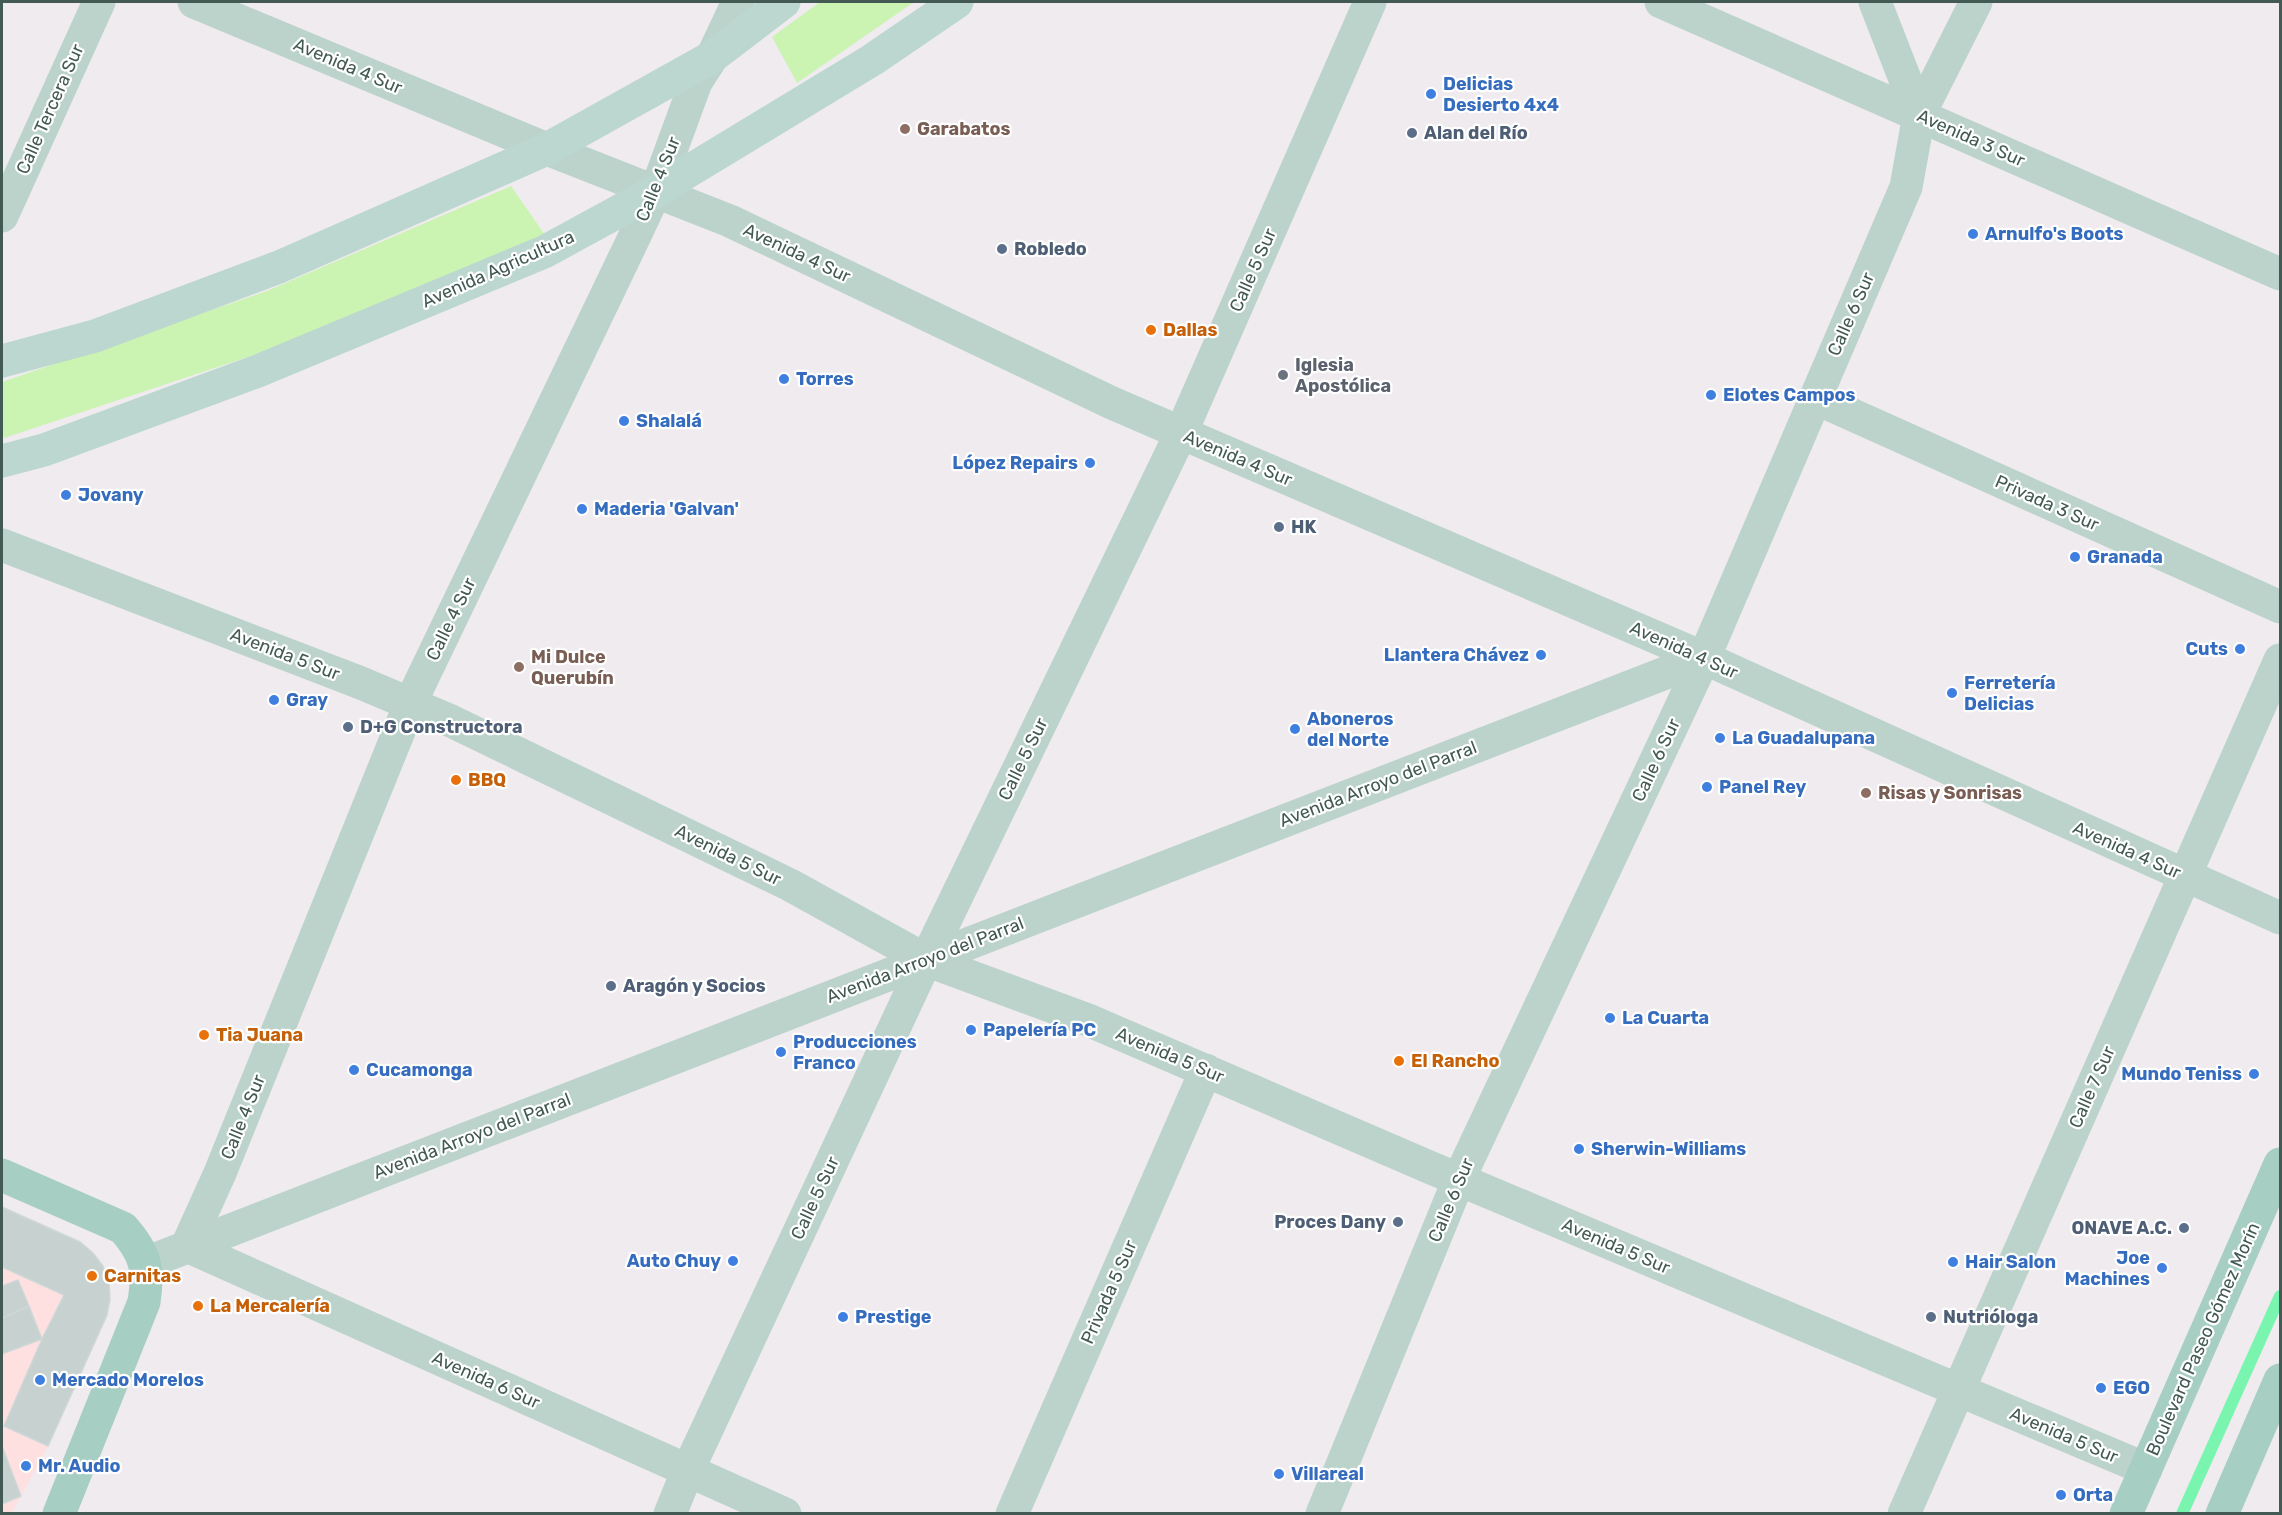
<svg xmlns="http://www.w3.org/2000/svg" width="2282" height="1515" font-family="Rubik,sans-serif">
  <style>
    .commercial { fill: #fee0e1 }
    .green { fill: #cbf3b2 }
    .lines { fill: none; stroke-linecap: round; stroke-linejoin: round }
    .stream { stroke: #7af5b0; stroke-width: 12 }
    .building { fill: #c7d1d0; stroke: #ced8d7; stroke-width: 1.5 }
    .minor { stroke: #bcd3cc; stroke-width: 33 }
    .tertiary { stroke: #bcd3cc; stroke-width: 33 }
    .secondary { stroke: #bbd7d0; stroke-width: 33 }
    .primary { stroke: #a7cec3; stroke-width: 33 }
    .shop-dot { fill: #3f7fe0; stroke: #fff; stroke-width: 2 }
    .education-dot { fill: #8d6e63; stroke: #fff; stroke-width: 2 }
    .service-dot { fill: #5c6f8a; stroke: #fff; stroke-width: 2 }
    .food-dot { fill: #e8710a; stroke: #fff; stroke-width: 2 }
    .worship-dot { fill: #6b7280; stroke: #fff; stroke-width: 2 }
    .labels { text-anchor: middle; stroke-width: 4.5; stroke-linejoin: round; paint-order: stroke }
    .street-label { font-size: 18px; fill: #425a53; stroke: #fff }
    .shop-label { font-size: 18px; font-weight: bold; fill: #366cbe; stroke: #fff; text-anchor: start }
    .education-label { font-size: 18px; font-weight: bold; fill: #785e54; stroke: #fff; text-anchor: start }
    .service-label { font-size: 18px; font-weight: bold; fill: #4e5e75; stroke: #fff; text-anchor: start }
    .food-label { font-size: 18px; font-weight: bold; fill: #c56008; stroke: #fff; text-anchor: start }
    .worship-label { font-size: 18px; font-weight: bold; fill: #5b616d; stroke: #fff; text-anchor: start }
  </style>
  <rect width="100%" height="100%" fill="#efebee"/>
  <path class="commercial" d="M2 1207 80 1242 109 1282 110 1299 107 1315 48 1446 12 1513 2 1514Z"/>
  <path class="green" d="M820 2H914L797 83 772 37Z
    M511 186 545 235 284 345 4 438 2 431V382L267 291Z"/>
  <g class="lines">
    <path class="stream" d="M2182 1514 2280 1296"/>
  </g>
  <path class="building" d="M2 1207 80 1242 93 1253 103 1266 109 1282 110 1299 107 1315 48 1446 4 1426 42 1339 64 1295 2 1267Z
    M18 1280 29 1306 2 1318V1286Z
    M29 1306 42 1339 2 1354V1318Z
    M2 1446 21 1496 2 1504Z"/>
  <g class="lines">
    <path class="minor" d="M738 2 712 57 696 82 656 191 630 246 410 704 220 1173 187 1246 785 1514
      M1661 2 2280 274
      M1919 115 1976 2
      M2 216 99 2
      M1815 398 2280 607
      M2 545 361 683 451 721 790 885 926 960 1088 1020 1429 1167 2146 1469
      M670 1514 688 1470 926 960 1181 433 1370 2
      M1012 1514 1206 1070
      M1322 1514 1459 1179 1704 658
      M1904 1514 2280 660"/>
    <path class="tertiary" d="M194 2 547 149 730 221 1112 403 1704 658 2280 918
      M146 1263 1704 658 1906 187 1919 115 1875 2"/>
    <path class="secondary" d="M2 361 95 336 279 267 547 149 712 57 784 2
      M2 461 44 450 258 371 544 252 656 191 872 60 957 2"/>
    <path class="primary" d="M2 1175 123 1228C146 1254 149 1269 144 1302L59 1514
      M2126 1514 2280 1164
      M2222 1514 2280 1380"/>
  </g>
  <g class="shop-dot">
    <circle cx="1431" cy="94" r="6"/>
    <circle cx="1973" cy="234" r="6"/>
    <circle cx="784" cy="379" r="6"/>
    <circle cx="1711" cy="395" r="6"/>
    <circle cx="624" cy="421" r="6"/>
    <circle cx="1090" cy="463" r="6"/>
    <circle cx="66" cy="495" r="6"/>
    <circle cx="582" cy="509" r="6"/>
    <circle cx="2075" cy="557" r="6"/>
    <circle cx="2240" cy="649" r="6"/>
    <circle cx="1541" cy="655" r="6"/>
    <circle cx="1952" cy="693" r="6"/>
    <circle cx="274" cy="700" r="6"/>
    <circle cx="1295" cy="729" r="6"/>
    <circle cx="1720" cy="738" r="6"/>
    <circle cx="1707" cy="787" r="6"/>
    <circle cx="1610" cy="1018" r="6"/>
    <circle cx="971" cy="1030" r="6"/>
    <circle cx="781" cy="1052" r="6"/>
    <circle cx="354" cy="1070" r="6"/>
    <circle cx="2254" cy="1074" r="6"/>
    <circle cx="1579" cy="1149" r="6"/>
    <circle cx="733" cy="1261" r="6"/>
    <circle cx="1953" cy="1262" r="6"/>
    <circle cx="2162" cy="1268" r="6"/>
    <circle cx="843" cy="1317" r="6"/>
    <circle cx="40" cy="1380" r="6"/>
    <circle cx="2101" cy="1388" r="6"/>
    <circle cx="26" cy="1466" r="6"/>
    <circle cx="1279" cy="1474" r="6"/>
    <circle cx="2061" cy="1495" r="6"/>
  </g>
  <g class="education-dot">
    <circle cx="905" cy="129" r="6"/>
    <circle cx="519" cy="667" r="6"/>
    <circle cx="1866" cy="793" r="6"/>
  </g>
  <g class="service-dot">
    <circle cx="1412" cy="133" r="6"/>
    <circle cx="1002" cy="249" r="6"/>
    <circle cx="1279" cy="527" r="6"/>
    <circle cx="348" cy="727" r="6"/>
    <circle cx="611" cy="986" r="6"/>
    <circle cx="1398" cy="1222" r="6"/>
    <circle cx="2184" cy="1228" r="6"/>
    <circle cx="1931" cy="1317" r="6"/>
  </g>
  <g class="food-dot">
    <circle cx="1151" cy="330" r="6"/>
    <circle cx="456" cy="780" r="6"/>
    <circle cx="204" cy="1035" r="6"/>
    <circle cx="1399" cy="1061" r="6"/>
    <circle cx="92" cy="1276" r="6"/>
    <circle cx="198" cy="1306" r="6"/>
  </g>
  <circle class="worship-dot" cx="1283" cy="375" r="6"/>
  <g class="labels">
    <g class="street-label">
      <text transform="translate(348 66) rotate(23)" y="6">Avenida 4 Sur</text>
      <text transform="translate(50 109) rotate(-66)" y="6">Calle Tercera Sur</text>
      <text transform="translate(1971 138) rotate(24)" y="6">Avenida 3 Sur</text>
      <text transform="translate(658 179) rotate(-68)" y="6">Calle 4 Sur</text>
      <text transform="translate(797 253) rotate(25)" y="6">Avenida 4 Sur</text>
      <text transform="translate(498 269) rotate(-24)" y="6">Avenida Agricultura</text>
      <text transform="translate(1253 270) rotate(-66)" y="6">Calle 5 Sur</text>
      <text transform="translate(1851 314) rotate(-66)" y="6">Calle 6 Sur</text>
      <text transform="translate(1238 458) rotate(23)" y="6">Avenida 4 Sur</text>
      <text transform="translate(2047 503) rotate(24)" y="6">Privada 3 Sur</text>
      <text transform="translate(451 619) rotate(-64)" y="6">Calle 4 Sur</text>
      <text transform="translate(1684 650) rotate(24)" y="6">Avenida 4 Sur</text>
      <text transform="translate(285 654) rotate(21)" y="6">Avenida 5 Sur</text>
      <text transform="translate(1023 759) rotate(-64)" y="6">Calle 5 Sur</text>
      <text transform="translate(1656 760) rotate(-65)" y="6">Calle 6 Sur</text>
      <text transform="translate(1378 784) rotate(-21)" y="6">Avenida Arroyo del Parral</text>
      <text transform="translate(2127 850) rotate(24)" y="6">Avenida 4 Sur</text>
      <text transform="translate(728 855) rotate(26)" y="6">Avenida 5 Sur</text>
      <text transform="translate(925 960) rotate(-21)" y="6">Avenida Arroyo del Parral</text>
      <text transform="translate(1170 1055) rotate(23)" y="6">Avenida 5 Sur</text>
      <text transform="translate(2092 1087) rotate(-66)" y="6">Calle 7 Sur</text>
      <text transform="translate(243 1117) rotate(-68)" y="6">Calle 4 Sur</text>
      <text transform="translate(472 1136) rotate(-21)" y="6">Avenida Arroyo del Parral</text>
      <text transform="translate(815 1198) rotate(-65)" y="6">Calle 5 Sur</text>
      <text transform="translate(1451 1200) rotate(-67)" y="6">Calle 6 Sur</text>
      <text transform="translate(1616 1246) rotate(23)" y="6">Avenida 5 Sur</text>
      <text transform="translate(1109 1292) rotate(-66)" y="6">Privada 5 Sur</text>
      <text transform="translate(2203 1339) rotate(-66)" y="6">Boulevard Paseo Gómez Morín</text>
      <text transform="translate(486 1380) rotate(24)" y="6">Avenida 6 Sur</text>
      <text transform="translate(2064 1435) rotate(23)" y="6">Avenida 5 Sur</text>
    </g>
    <g class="shop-label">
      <text x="1443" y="90">Delicias<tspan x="1443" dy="21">Desierto 4x4</tspan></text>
      <text x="1985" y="240">Arnulfo's Boots</text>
      <text x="796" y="385">Torres</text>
      <text x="1723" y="401">Elotes Campos</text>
      <text x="636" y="427">Shalalá</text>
      <text x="1078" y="469" text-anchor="end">López Repairs</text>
      <text x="78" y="501">Jovany</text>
      <text x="594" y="515">Maderia 'Galvan'</text>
      <text x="2087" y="563">Granada</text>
      <text x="2228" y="655" text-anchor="end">Cuts</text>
      <text x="1529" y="661" text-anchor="end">Llantera Chávez</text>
      <text x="1964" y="689">Ferretería<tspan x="1964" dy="21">Delicias</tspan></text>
      <text x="286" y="706">Gray</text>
      <text x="1307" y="725">Aboneros<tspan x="1307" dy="21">del Norte</tspan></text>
      <text x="1732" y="744">La Guadalupana</text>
      <text x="1719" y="793">Panel Rey</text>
      <text x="1622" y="1024">La Cuarta</text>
      <text x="983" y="1036">Papelería PC</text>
      <text x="793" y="1048">Producciones<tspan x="793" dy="21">Franco</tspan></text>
      <text x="366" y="1076">Cucamonga</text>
      <text x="2242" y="1080" text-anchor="end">Mundo Teniss</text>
      <text x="1591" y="1155">Sherwin-Williams</text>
      <text x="2150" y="1264" text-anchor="end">Joe<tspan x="2150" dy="21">Machines</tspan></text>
      <text x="721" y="1267" text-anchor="end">Auto Chuy</text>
      <text x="1965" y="1268">Hair Salon</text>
      <text x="855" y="1323">Prestige</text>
      <text x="52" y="1386">Mercado Morelos</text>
      <text x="2113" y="1394">EGO</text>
      <text x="38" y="1472">Mr. Audio</text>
      <text x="1291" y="1480">Villareal</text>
      <text x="2073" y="1501">Orta</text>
    </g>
    <g class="education-label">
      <text x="917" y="135">Garabatos</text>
      <text x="531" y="663">Mi Dulce<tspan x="531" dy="21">Querubín</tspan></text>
      <text x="1878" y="799">Risas y Sonrisas</text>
    </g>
    <g class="service-label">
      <text x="1424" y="139">Alan del Río</text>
      <text x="1014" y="255">Robledo</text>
      <text x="1291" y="533">HK</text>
      <text x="360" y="733">D+G Constructora</text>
      <text x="623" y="992">Aragón y Socios</text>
      <text x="1386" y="1228" text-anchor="end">Proces Dany</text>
      <text x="2172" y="1234" text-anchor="end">ONAVE A.C.</text>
      <text x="1943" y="1323">Nutrióloga</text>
    </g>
    <g class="food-label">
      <text x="1163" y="336">Dallas</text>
      <text x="468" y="786">BBQ</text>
      <text x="216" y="1041">Tia Juana</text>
      <text x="1411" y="1067">El Rancho</text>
      <text x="104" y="1282">Carnitas</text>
      <text x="210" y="1312">La Mercalería</text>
    </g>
    <g class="worship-label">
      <text x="1295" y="371">Iglesia<tspan x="1295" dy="21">Apostólica</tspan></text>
    </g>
  </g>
  <rect width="2282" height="1515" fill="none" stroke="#425a53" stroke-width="6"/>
</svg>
